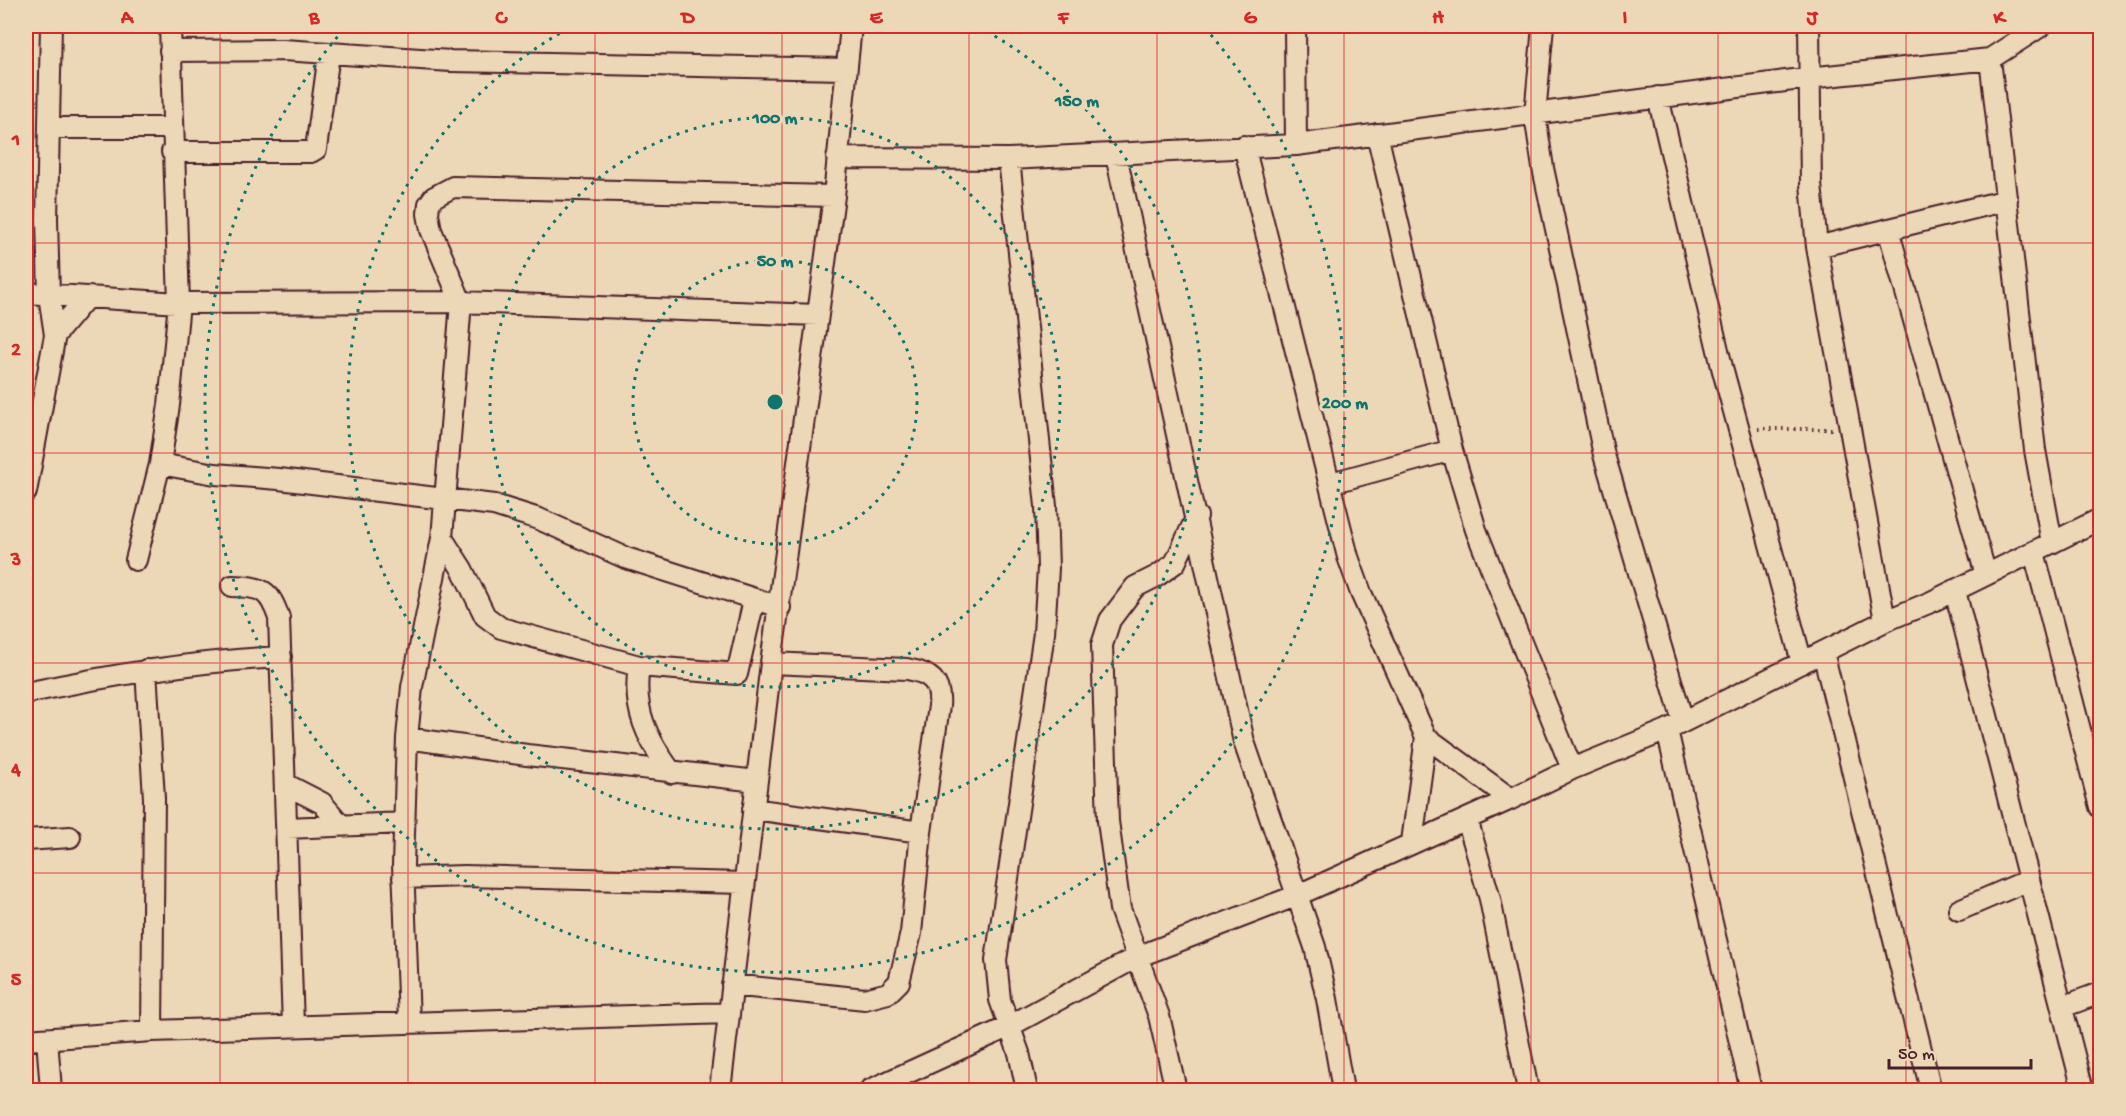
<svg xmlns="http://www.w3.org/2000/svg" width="2126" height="1116" font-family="'Gochi Hand',sans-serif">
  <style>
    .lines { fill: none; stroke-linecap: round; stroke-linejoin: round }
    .minor-casing { stroke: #4a1f2b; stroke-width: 24 }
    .path { stroke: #4a1f2b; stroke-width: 4; stroke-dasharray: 1.5 4.5; stroke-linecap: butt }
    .minor { stroke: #ecd7b6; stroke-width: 20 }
    .grid { fill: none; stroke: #d62828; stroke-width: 1.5; stroke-opacity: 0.55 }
    .ring { fill: none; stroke: #0f766e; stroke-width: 3; stroke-dasharray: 3 6 }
    .centre { fill: #0f766e; stroke: #ecd7b6; stroke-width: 3 }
    .ring-label { font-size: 18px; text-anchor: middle; font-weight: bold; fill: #0f766e; stroke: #ecd7b6; stroke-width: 6; stroke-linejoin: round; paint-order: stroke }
    .neatline { fill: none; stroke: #d62828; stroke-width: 2 }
    .grid-label { font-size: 20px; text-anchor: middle; font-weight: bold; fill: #d62828 }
  </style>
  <rect width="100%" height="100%" fill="#ecd7b6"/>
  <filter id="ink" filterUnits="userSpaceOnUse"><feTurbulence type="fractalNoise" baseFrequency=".0167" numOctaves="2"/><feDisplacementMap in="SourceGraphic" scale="12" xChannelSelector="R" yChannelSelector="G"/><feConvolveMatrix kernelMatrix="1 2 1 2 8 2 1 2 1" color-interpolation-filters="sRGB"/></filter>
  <g filter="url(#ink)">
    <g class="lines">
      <g class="minor-casing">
        <path id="minor" d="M1295 26 1296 145
          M1543 26 1535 115 1543 168 1604 455 1683 721
          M1809 26 1811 184 1817 247 1885 621
          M170 51 283 50 451 61 845 69
          M1990 59 2035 450 2052 543
          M1658 97 1722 367 1802 663
          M50 128H172
          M1377 134 1452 450 1476 530 1572 769
          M1244 146 1348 557 1361 593 1426 737 1412 842
          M172 152H311L316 149 329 54
          M1116 155 1244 742 1315 947 1327 999 1343 1090
          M837 158 1009 159 1296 145 1808 78 1990 59 2041 26
          M1009 159 1046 506 1048 568 1044 633 996 960 1000 1000 1019 1053 1027 1090
          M1888 229 1986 575
          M1817 247 2007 200
          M26 293 179 303 461 302 818 315
          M55 335 86 298
          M160 464 215 474 279 479 494 505 539 519 626 558 780 607
          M1331 483 1452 450
          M26 492 55 335 49 295 47 219 51 26
          M442 538 462 569 485 616 501 628 639 666 737 674 754 600
          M2034 552 2100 807
          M136 560 160 464 169 405 179 303 170 26
          M232 586C262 587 269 589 279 618L293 1026
          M1955 591 2083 1090
          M1823 652 1931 1090
          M639 666C632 709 647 739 672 773
          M146 670 154 798 152 1031
          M26 693C110 675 194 661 281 657
          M1667 730 1751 1090
          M1426 737 1511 799
          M407 738 527 755 757 781
          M285 784 322 803 340 824
          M753 809 921 832
          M1467 819 1490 899 1528 1090
          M287 828 404 823
          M26 840 70 837
          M403 878 464 876 744 883
          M1959 910 2029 880
          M732 985 865 999 888 993 899 982 911 933 921 832 939 706C941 681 930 673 907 669L771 663
          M2062 1007 2100 993
          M409 1022 403 865 407 738 412 687 442 538 461 302 431 230 428 214 429 204 434 197 453 187 834 196
          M47 1039 51 1090
          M26 1040 152 1031 729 1013
          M720 1090 771 663 834 196 851 26
          M870 1090 1008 1027 1137 957 1298 895 1511 799 1572 769 1667 730 1885 621 1931 602 2100 519
          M1176 1090 1159 1016 1120 909 1108 821 1102 645 1110 620 1135 587 1157 576 1175 563 1197 516"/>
      </g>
      <path class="path" d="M1758 429H1832"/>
      <use href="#minor" class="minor"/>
    </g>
  </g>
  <path class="grid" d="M220 26V1090M408 26V1090M595 26V1090M782 26V1090M969 26V1090M1157 26V1090M1344 26V1090M1531 26V1090M1718 26V1090M1906 26V1090M26 243H2100M26 453H2100M26 663H2100M26 873H2100"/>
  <g class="ring">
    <circle cx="775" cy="402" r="142"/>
    <circle cx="775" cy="402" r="285"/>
    <path d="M979 27A427 427 0 1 1 571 27"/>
    <path d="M1205 28A570 570 0 1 1 345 28"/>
  </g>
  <circle cx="775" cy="402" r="9" class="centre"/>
  <g class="ring-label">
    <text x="1077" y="106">150 m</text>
    <text x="775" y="123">100 m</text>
    <text x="775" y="266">50 m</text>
    <text x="1345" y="408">200 m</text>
  </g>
  <rect width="2126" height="1116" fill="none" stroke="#ecd7b6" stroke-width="66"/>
  <path d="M1889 1059v9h142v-9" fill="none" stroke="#4a1f2b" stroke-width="3"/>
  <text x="1898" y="1059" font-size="18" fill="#4a1f2b" stroke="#ecd7b6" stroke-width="4.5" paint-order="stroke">50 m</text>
  <rect x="33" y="33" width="2060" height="1050" class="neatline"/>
  <g class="grid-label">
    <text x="127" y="23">A</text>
    <text x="314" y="23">B</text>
    <text x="501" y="23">C</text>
    <text x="688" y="23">D</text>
    <text x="876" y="23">E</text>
    <text x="1063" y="23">F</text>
    <text x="1250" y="23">G</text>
    <text x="1438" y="23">H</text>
    <text x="1625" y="23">I</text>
    <text x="1812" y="23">J</text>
    <text x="1999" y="23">K</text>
    <text x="16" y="145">1</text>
    <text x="16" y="355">2</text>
    <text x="16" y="565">3</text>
    <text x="16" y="775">4</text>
    <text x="16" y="985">5</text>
  </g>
</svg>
